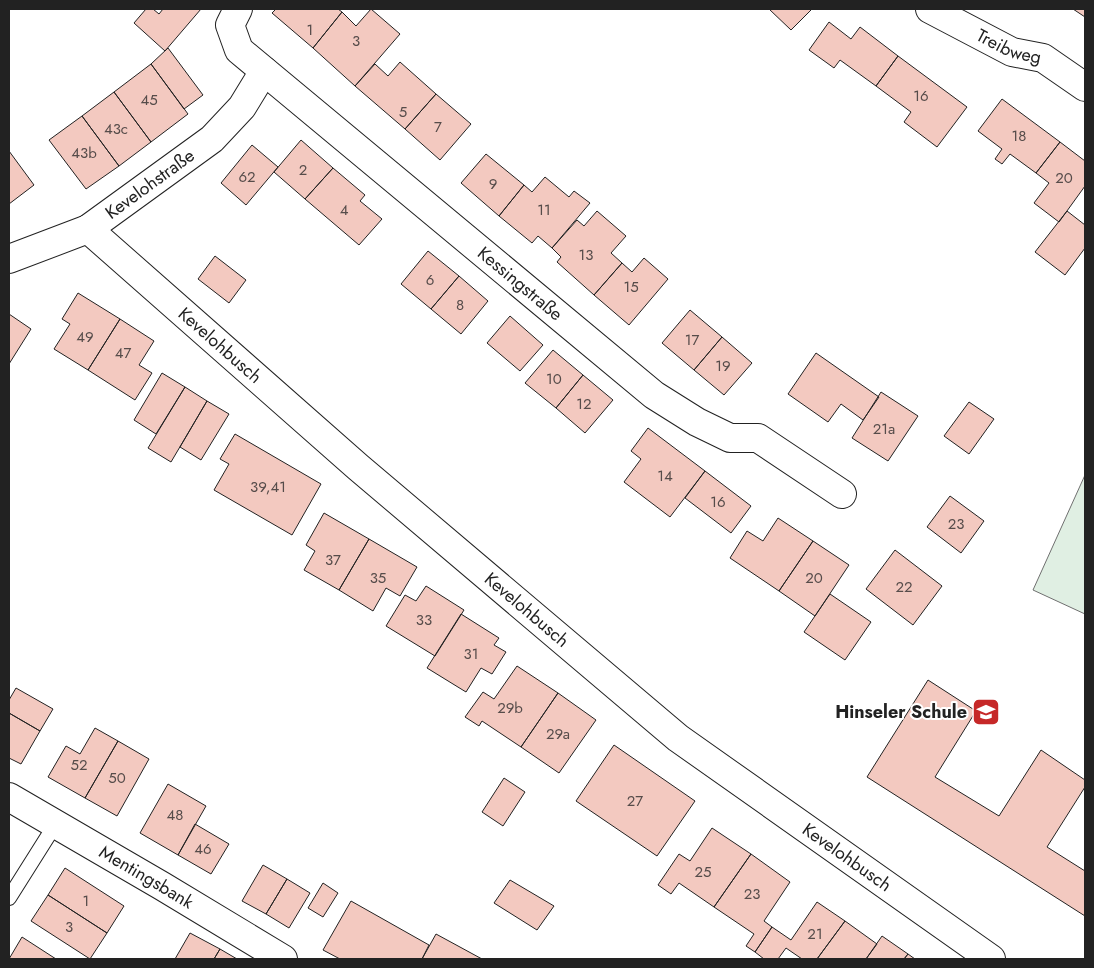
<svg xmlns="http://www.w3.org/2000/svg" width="1094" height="968" font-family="Jost,sans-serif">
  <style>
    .green { fill: #e0efe3; stroke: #6f6f6f }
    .building { fill: #f3c9c0; stroke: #222 }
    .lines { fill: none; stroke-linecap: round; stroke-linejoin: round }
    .lane-casing { stroke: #222; stroke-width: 16 }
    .street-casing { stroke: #222; stroke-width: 30 }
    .lane { stroke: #fff; stroke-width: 14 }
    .street { stroke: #fff; stroke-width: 28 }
    .labels { text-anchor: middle; stroke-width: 4; stroke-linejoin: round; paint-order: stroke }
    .number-label { font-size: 15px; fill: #564c4a }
    .street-label { font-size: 18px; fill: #222; stroke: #fff }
    .poi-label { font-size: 18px; font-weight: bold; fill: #222; stroke: #fff; text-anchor: end }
  </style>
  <rect width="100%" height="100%" fill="#fff"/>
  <path class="green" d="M1085 475V614L1033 590Z"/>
  <path class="building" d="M146 9H153L159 14 163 9H201L165 51 134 23Z
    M276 9H338L342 12 313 48 272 13Z
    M371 9 400 34 355 86 313 48 342 12 356 26Z
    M769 9H812L791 30Z
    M1073 9H1085V17Z
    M829 22 851 39 860 27 898 56 876 86 840 60 834 68 809 50Z
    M168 48 203 95 184 109 151 64Z
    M898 56 967 107 937 147 904 122 911 112 876 86Z
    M400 62 436 94 405 129 355 86 375 64 388 76Z
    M151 64 188 114 151 142 114 92Z
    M114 92 151 142 119 166 82 116Z
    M436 94 471 124 440 160 405 129Z
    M1002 99 1060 142 1036 173 1010 154 1002 164 995 159 1002 149 978 131Z
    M82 116 119 166 86 189 49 140Z
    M301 140 333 168 305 199 274 172Z
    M1060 142 1085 161V186L1059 222 1034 203 1049 183 1036 173Z
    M252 145 278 167 246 205 221 183Z
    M9 151 34 185 9 204Z
    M486 154 524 185 499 216 461 183Z
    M333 168 365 195 360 201 382 219 359 245 305 199Z
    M545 177 569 197 574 191 590 203 552 248 538 236 532 243 499 216 524 185 532 192Z
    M597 211 626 236 611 253 622 263 594 295 557 262 561 257 552 248 577 220 584 226Z
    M1067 211 1085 225V248L1065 275 1035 252Z
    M428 251 459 276 431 309 401 284Z
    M215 256 246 280 229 303 198 279Z
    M644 258 668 279 629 325 594 295 622 263 632 272Z
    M459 276 488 301 461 334 431 309Z
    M78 293 120 319 88 370 54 349 70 324 62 319Z
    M690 310 722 337 694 370 662 343Z
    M9 314 31 329 9 364Z
    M510 316 543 345 520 371 487 343Z
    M120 319 154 341 139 365 152 373 135 400 88 370Z
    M722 337 752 363 724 395 694 370Z
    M553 350 583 375 556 408 525 383Z
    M816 353 879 397 863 420 841 404 828 422 788 394Z
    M162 373 185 387 156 434 134 420Z
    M583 375 613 400 585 433 556 408Z
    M185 387 207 401 171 462 148 448Z
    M881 392 918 416 888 461 852 438Z
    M207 401 229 414 201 460 180 447Z
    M969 402 994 419 969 454 944 436Z
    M648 428 705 471 670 517 624 482 641 459 631 451Z
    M235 434 321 484 292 535 214 490 229 464 220 459Z
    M705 471 751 506 731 533 685 498Z
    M950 496 984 521 961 553 927 527Z
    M324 513 369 539 339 590 304 570 315 551 306 545Z
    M778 518 813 541 779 591 730 558 747 531 763 541Z
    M369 539 417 567 400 596 386 588 373 611 339 590Z
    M813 541 849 565 815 616 779 591Z
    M895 550 942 586 913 625 866 589Z
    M426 586 464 610 435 656 386 626 405 595 416 601Z
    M830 594 871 622 845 660 804 632Z
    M461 614 499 638 494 645 506 652 492 674 481 668 466 692 427 668Z
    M517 666 558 693 521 747 482 721 479 726 465 717 483 692 494 699Z
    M928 680 976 711 935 777 999 816 1041 750 1085 780V787L1047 847 1085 871V916L867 777Z
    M16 688 53 709 40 731 9 713V700Z
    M558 693 596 720 559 773 521 747Z
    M9 713 40 731 21 764 9 758Z
    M95 728 118 741 85 798 48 777 66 746 80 754Z
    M118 741 149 759 117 816 85 798Z
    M614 745 695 801 657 856 576 801Z
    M504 778 525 792 503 826 482 812Z
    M168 784 206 806 178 855 140 833Z
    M195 824 229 844 211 874 178 855Z
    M712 828 751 854 714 907 679 883 671 894 658 885 679 854 690 861Z
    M751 854 790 882 764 921 772 927 755 952 746 946 754 934 714 907Z
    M263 865 287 879 266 914 242 901Z
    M65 868 124 906 107 933 48 895Z
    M287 879 310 893 289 928 266 914Z
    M510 880 554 906 537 930 494 903Z
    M323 883 338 893 323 917 308 908Z
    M48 895 107 933 90 959 31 921Z
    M351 901 429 945 422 959H340L323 950Z
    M817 902 845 921 817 959H802L786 948 778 959H764L755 952 772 927 791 940Z
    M845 921 877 944 866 959H817Z
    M190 933 220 949 214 959H175Z
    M436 934 482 959H422Z
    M882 936 908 954 904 959H866Z
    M22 937 56 959H9Z
    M220 949 237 959H214Z
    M908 954 915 959H904Z"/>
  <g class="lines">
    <g class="lane-casing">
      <path id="lane" d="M9 898 55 825"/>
    </g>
    <g class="street-casing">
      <g id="street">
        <path id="s1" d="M238 9 230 25 239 50 654 395 697 422 730 438H758L842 494"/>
        <path id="s2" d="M930 9 1012 52 1043 58 1085 87"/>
        <path id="s3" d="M88 229 358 467 678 738 991 959"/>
        <path id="s4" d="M9 259 88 229 212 139 242 107 264 71"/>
        <path id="s5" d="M9 797 162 886 283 959"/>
      </g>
    </g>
    <use href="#lane" class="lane"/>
    <use href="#street" class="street"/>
  </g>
  <defs>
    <g id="school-square" transform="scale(1.4375)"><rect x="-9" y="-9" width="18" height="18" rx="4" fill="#c62828" stroke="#fff"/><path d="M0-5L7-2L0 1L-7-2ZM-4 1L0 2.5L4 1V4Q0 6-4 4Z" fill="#fff"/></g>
  </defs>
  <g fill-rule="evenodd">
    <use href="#school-square" x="986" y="712"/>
  </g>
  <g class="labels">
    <g class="number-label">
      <text x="310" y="35">1</text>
      <text x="356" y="46">3</text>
      <text x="921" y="101">16</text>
      <text x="149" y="105">45</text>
      <text x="403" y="117">5</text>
      <text x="438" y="132">7</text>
      <text x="116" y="134">43c</text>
      <text x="1019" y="141">18</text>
      <text x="84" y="158">43b</text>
      <text x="303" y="175">2</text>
      <text x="247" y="182">62</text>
      <text x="1064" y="183">20</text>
      <text x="493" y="189">9</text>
      <text x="344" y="215">4</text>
      <text x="544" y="215">11</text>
      <text x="586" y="260">13</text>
      <text x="430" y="285">6</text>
      <text x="631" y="292">15</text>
      <text x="460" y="310">8</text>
      <text x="85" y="342">49</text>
      <text x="692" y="345">17</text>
      <text x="123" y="358">47</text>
      <text x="723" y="371">19</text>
      <text x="554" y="384">10</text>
      <text x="584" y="409">12</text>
      <text x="884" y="434">21a</text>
      <text x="665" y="481">14</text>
      <text x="268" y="492">39,41</text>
      <text x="718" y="507">16</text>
      <text x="956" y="529">23</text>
      <text x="333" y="565">37</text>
      <text x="378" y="583">35</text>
      <text x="814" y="583">20</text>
      <text x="904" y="592">22</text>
      <text x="424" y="625">33</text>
      <text x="471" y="659">31</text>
      <text x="510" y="713">29b</text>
      <text x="558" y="739">29a</text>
      <text x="79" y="770">52</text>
      <text x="117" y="783">50</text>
      <text x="635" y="806">27</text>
      <text x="175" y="820">48</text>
      <text x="203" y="854">46</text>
      <text x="703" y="877">25</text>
      <text x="752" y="899">23</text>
      <text x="86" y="906">1</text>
      <text x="69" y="932">3</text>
      <text x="815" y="939">21</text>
    </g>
    <g class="street-label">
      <text dy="6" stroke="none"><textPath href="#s2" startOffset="88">Treibweg</textPath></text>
      <text dy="6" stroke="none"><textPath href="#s4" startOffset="161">Kevelohstraße</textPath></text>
      <text dy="6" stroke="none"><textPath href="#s1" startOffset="410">Kessingstraße</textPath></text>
      <text dy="6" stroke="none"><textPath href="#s3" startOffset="176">Kevelohbusch</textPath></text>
      <text dy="6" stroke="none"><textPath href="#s3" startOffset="581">Kevelohbusch</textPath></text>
      <text dy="6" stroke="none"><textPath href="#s3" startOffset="986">Kevelohbusch</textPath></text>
      <text dy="6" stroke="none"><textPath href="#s5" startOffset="159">Mentingsbank</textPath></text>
    </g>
    <g class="poi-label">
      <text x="967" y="718">Hinseler Schule</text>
    </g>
  </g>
  <rect width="1094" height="968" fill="none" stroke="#222222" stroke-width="20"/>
</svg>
